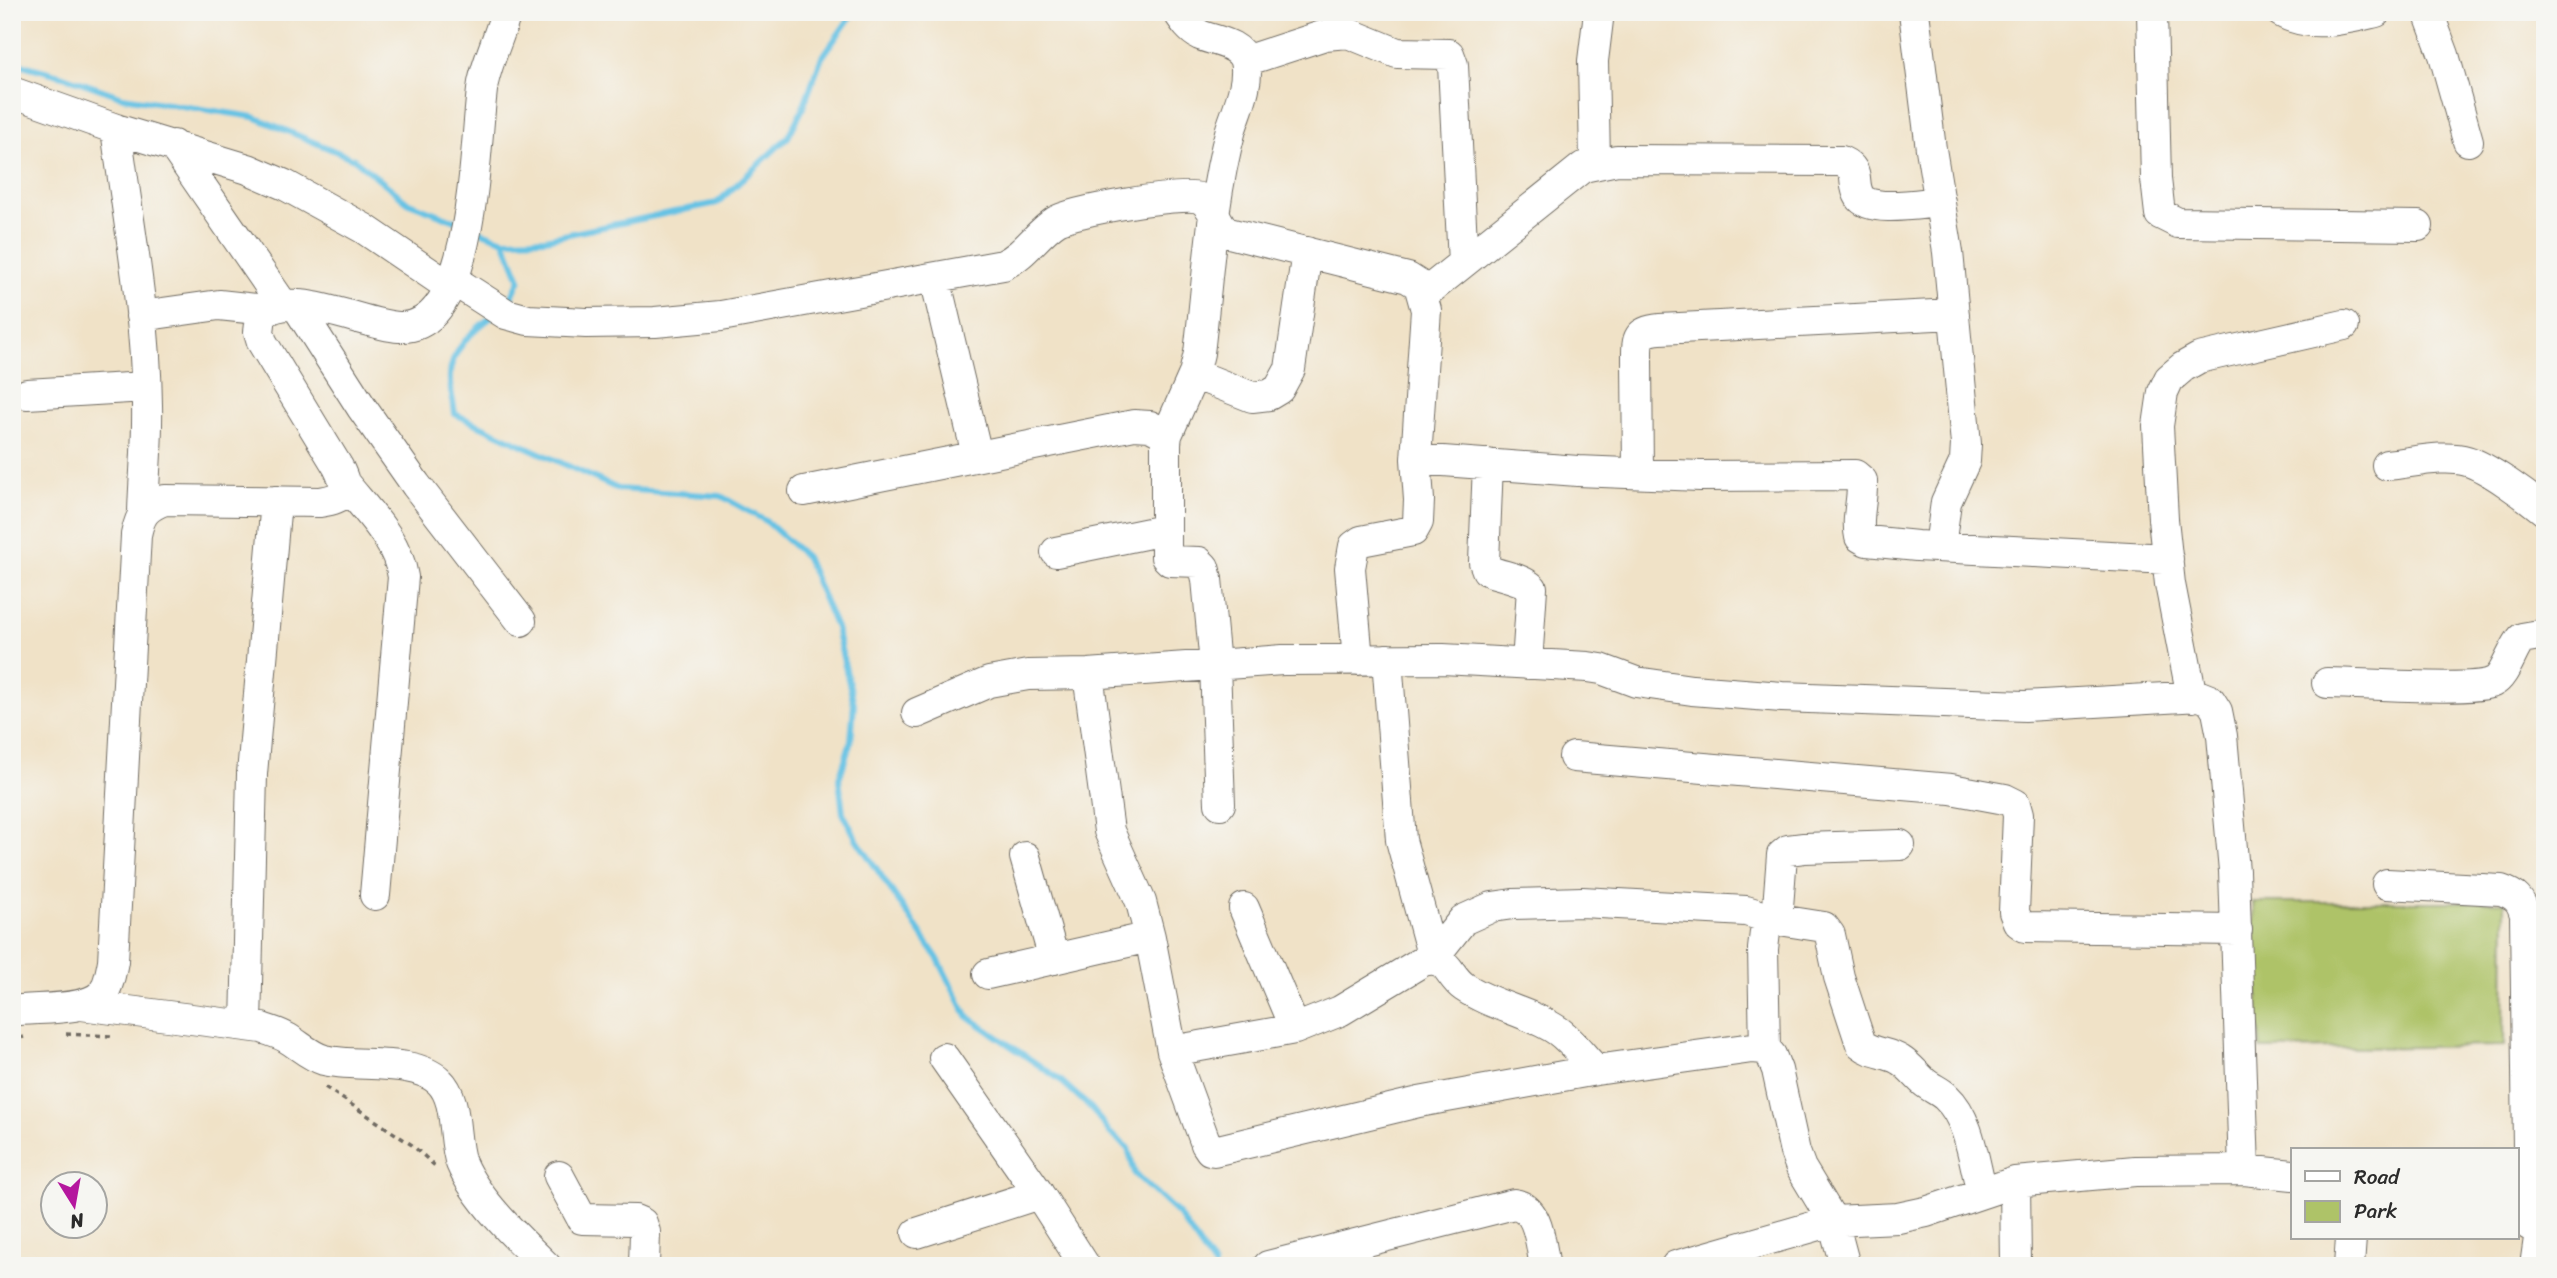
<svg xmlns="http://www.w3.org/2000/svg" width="2557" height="1278" font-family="Sriracha,sans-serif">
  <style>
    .green { fill: #aec368; stroke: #6c774a; stroke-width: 2 }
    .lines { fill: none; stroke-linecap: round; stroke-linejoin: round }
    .stream { stroke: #66c2e4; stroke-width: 6 }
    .minor-casing { stroke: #706b62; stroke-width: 32 }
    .path { stroke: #706b62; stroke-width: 3.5; stroke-dasharray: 5 5; stroke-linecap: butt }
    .minor { stroke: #fff; stroke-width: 30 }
  </style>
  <rect width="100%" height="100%" fill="#f6f6f2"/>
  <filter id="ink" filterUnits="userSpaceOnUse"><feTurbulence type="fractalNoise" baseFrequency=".0143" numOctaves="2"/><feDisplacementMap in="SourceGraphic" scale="14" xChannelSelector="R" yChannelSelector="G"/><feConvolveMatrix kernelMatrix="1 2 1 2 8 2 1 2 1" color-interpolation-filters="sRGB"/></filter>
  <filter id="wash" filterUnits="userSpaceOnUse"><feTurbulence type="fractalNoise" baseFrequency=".00686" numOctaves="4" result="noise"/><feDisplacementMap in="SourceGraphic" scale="28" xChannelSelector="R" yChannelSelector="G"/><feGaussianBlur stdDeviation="1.57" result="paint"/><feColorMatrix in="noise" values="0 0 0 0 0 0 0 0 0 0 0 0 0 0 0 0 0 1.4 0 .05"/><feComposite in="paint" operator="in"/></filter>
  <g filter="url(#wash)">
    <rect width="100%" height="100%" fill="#f0e2c7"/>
    <path class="green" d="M2253 902H2505L2504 1046 2261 1049Z"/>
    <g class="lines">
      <path class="stream" d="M12 62 63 76 123 97 254 117 354 159 409 203 461 223
        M474 229 504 240 545 239 717 203 788 137 802 110 821 59 854 12
        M504 240 520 279 508 305
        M494 315C475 329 450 350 450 376 449 388 454 402 455 414L618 489 721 496 766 521 806 557 836 628 854 704 851 741 839 779 843 813 857 840 938 959 967 1016 1059 1079 1092 1109 1110 1133 1128 1148 1135 1174 1178 1214 1214 1266"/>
    </g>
  </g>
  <g filter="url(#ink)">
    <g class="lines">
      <g class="minor-casing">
        <path id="minor" d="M1178 12C1184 21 1190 30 1200 35 1214 41 1240 43 1245 61 1250 82 1237 110 1231 129 1211 202 1208 279 1199 353L1194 374 1167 435 1166 443V557L1170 561 1199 562 1204 567 1207 579 1215 665 1220 804
          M1914 12 1931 149 1948 252 1966 444 1965 461 1946 502 1940 547
          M2152 12 2156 179 2160 214 2178 223 2418 226
          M2281 12C2310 29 2345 19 2376 12
          M2428 12 2444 55 2468 141
          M1245 61 1325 35 1348 33 1397 53 1449 54 1453 65 1463 263
          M12 92 116 129 248 169 285 185 363 228 450 287
          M116 129C128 220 146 313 147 405 148 441 144 476 143 512
          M173 145 283 305
          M1595 162 1593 61 1599 12
          M935 278 977 455
          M453 280 506 314 528 320 586 323 655 322 721 316 1003 265C1025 255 1036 234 1056 221 1072 211 1182 192 1199 198 1211 203 1217 222 1225 232L1408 278 1419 285 1426 310 1416 459 1419 500 1418 522 1413 531 1361 541 1354 546 1350 568 1358 660
          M1423 295 1583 167 1617 160 1841 161C1863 171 1850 182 1860 197 1870 213 1923 203 1940 202
          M296 305 362 408 416 485 521 621
          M141 316 219 305 266 310
          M1194 374 1252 397 1269 395 1279 389 1290 369 1307 252
          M27 394 146 387
          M1416 459 1578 471 1700 476 1855 475 1862 481C1863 500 1856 518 1860 537L1867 541 1917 546 2168 559
          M1488 464 1484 562 1487 570C1503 577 1520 577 1532 588L1527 664
          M2387 465C2411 463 2444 454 2467 461 2488 467 2528 497 2545 511
          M1638 473 1637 360C1637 339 1636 331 1660 329L1954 314
          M346 485C368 512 398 541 403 577L375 895
          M804 491 1134 425 1150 426 1167 435
          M1056 552 1164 530
          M1387 659 1401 840 1433 958
          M1088 674 1109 831 1141 902 1150 937 1172 1051 1295 1029 1340 1011 1423 961C1449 955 1447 975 1464 987 1492 1006 1530 1012 1558 1031 1572 1041 1584 1058 1596 1070
          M2327 683C2356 683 2474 692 2493 682 2505 677 2512 649 2522 638L2545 634
          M2192 697 2170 584 2163 519 2158 426 2163 392 2169 379 2183 367 2199 358 2344 325
          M917 713 989 682 1028 675 1088 674 1283 660 1443 659 1588 667 1601 669 1636 682 1692 690 1782 697 2025 706 2200 696 2210 700 2217 711 2222 736 2234 871 2244 1170
          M1574 757 1951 789 2005 799 2015 804 2018 815 2014 912 2018 922 2025 927 2237 930
          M1025 857 1054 959
          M2387 884 2501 890C2516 895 2521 900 2525 915L2529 1225
          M1244 908 1295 1029
          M1433 958 1463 920 1492 907 1513 904 1582 902 1746 911 1773 919 1824 927 1830 935 1839 977 1861 1044C1873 1054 1888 1052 1900 1060 1910 1066 1916 1075 1924 1082 1931 1088 1940 1091 1946 1097 1970 1119 1974 1163 1982 1193
          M988 974 1150 937
          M81 1005 262 1028C270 1031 279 1033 287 1038 299 1045 310 1056 324 1060 356 1068 413 1057 439 1081 459 1100 452 1138 461 1163 476 1199 518 1239 546 1266
          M12 1011C36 1007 88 1012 103 993 109 985 111 971 113 961L136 535C140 515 145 507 165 500L320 502C346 498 350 491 338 467L262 342 259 332 261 316C289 286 362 325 399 327 477 332 474 137 483 83 488 59 500 36 506 12
          M246 1025 252 774 276 501
          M1765 1049 1763 949 1765 932 1778 907 1782 855 1788 850 1804 848 1900 845
          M1172 1051 1206 1144 1210 1150 1214 1151 1419 1102 1596 1070 1752 1048 1765 1049 1771 1055 1777 1070 1795 1152 1801 1168 1833 1221 1845 1266
          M944 1058 1039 1194 1085 1266
          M559 1176 582 1219 635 1220 642 1223 645 1232 644 1266
          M2015 1182 2016 1266
          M917 1233 1039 1194
          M1268 1266 1514 1204C1540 1208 1540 1244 1545 1266
          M1676 1266 1833 1221 1898 1218 1926 1212 2015 1182 2135 1171 2244 1170 2293 1175
          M2349 1266 2351 1238
          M2535 1266 2540 1231"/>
      </g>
      <path class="path" d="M66 1034 111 1036
        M12 1040 24 1037
        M325 1087 412 1145 435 1166"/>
      <use href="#minor" class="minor"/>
    </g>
  </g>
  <rect width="2557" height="1278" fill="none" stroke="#f6f6f2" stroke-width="42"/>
  <rect x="2291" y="1148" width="228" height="91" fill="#f6f6f2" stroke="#a5a5a2" stroke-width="2"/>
  <rect x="2305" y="1171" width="35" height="10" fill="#ffffff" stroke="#a5a5a2" stroke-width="2"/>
  <text x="2354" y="1184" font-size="21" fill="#2b2b2b">Road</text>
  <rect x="2305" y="1201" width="35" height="21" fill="#aec368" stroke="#a5a5a2" stroke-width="2"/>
  <text x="2354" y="1218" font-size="21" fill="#2b2b2b">Park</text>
  <g transform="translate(74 1205) rotate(169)"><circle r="33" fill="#f6f6f2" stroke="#a5a5a2" stroke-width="2"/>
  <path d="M0-5L12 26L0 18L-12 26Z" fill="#b5179e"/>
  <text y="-10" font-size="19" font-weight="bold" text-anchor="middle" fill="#2b2b2b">N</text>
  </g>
</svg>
